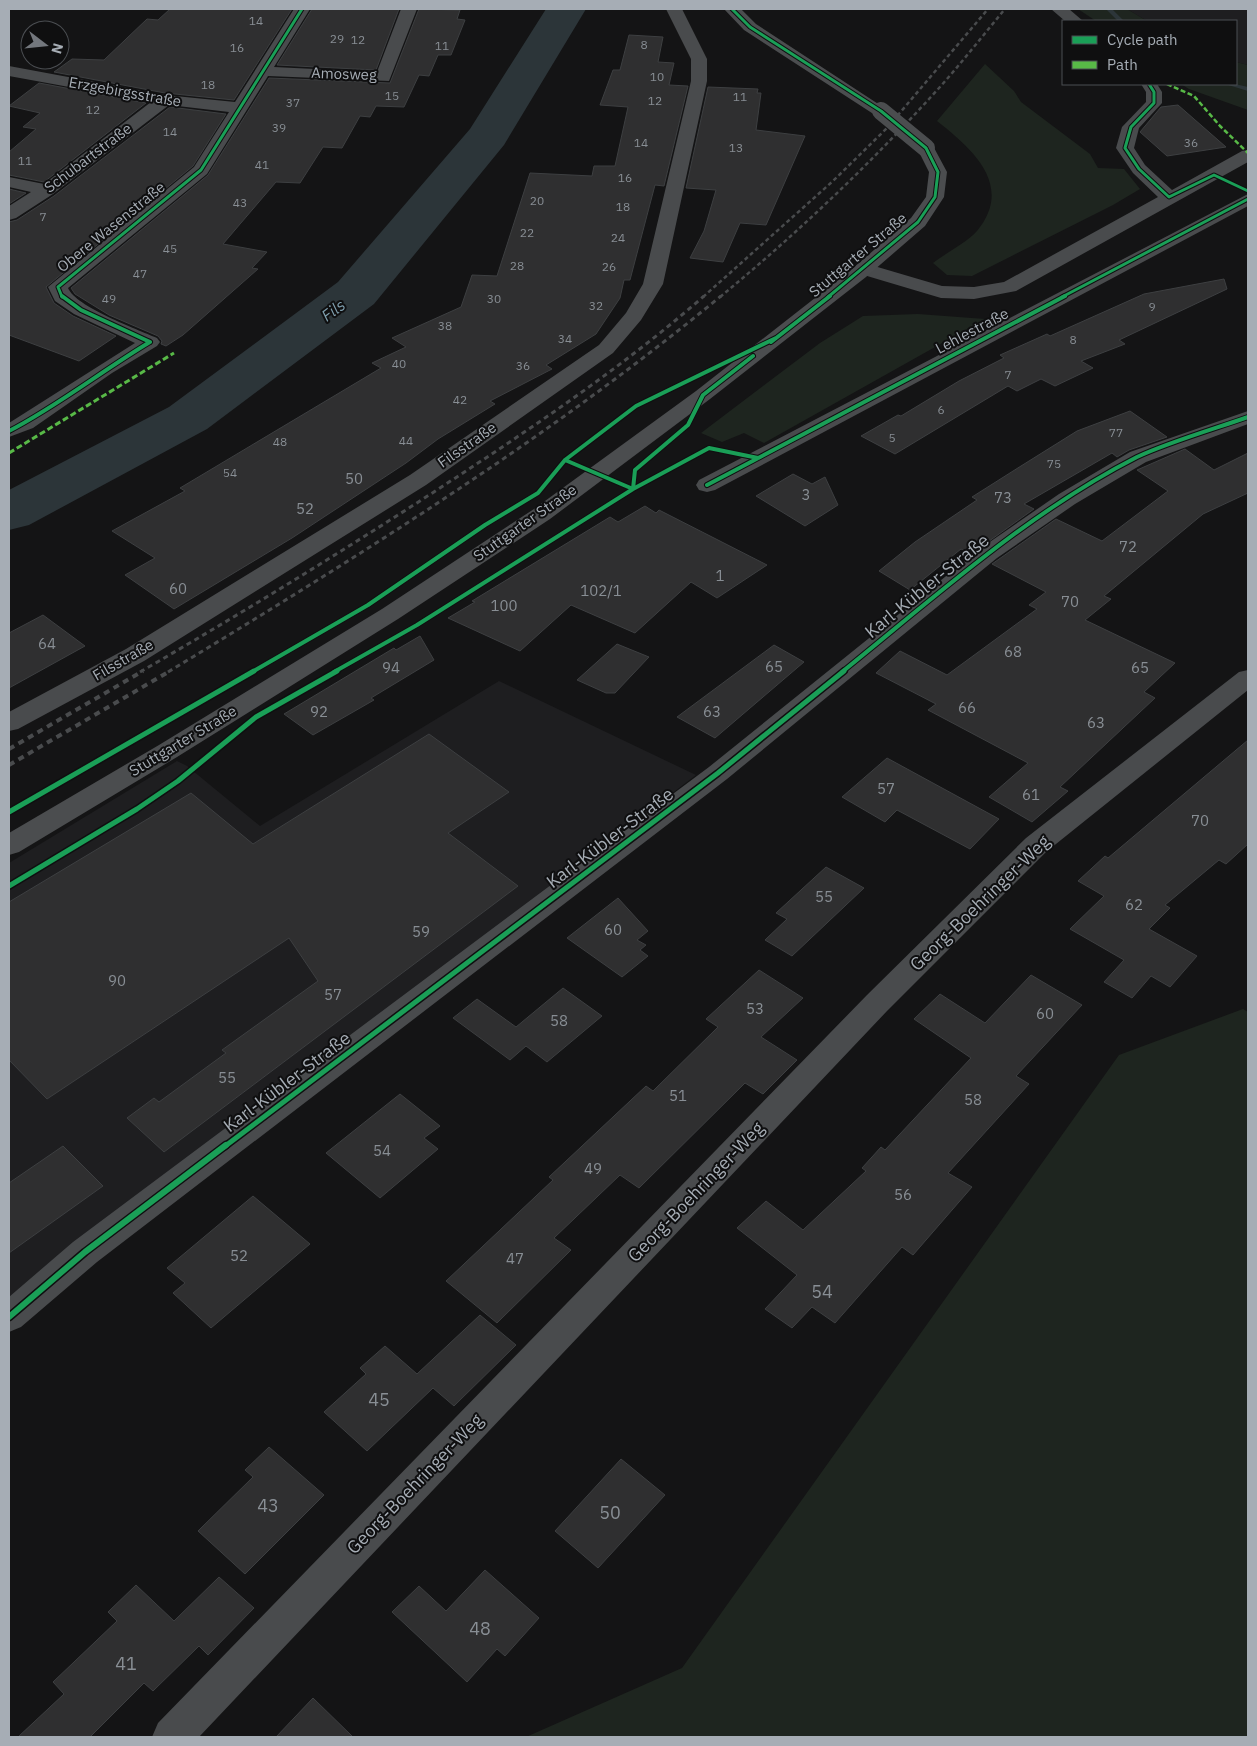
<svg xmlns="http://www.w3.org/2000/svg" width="1257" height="1746" font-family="'IBM Plex Sans',sans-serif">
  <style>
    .built { fill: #1e1e20 }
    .green { fill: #1e251f }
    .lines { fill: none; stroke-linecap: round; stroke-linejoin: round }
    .stream { fill: #2c3539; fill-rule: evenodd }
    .river { fill: #2c3539; fill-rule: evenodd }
    .building { fill: #2f2f30; stroke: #3d3f41 }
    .minor { fill: #494b4d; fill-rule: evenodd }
    .primary { fill: #4b4d4f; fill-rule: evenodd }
    .rail-far2 { stroke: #494b4d; stroke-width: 2.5; stroke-dasharray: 4 3; stroke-linecap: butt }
    .rail-far1 { stroke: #494b4d; stroke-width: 3; stroke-dasharray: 5 4; stroke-linecap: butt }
    .rail { stroke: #494b4d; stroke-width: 4; stroke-dasharray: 6 5; stroke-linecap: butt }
    .primary-bridge { stroke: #4b4d4f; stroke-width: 18 }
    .quiet-far1 { stroke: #58b947; stroke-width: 2.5; stroke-dasharray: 5 2.5; stroke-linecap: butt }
    .quiet { stroke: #58b947; stroke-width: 3; stroke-dasharray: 6 3; stroke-linecap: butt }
    .cycleway-far3-casing { stroke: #0f0f10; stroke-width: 5 }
    .cycleway-far2-casing { stroke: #0f0f10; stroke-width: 6 }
    .cycleway-far1-casing { stroke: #0f0f10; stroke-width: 8 }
    .cycleway-casing { stroke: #0f0f10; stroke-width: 9 }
    .cycleway-far3 { stroke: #1a9f57; stroke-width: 3 }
    .cycleway-far2 { stroke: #1a9f57; stroke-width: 4 }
    .cycleway-far1 { stroke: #1a9f57; stroke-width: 5 }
    .cycleway { stroke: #1a9f57; stroke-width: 6 }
    .labels { text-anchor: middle; stroke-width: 4; stroke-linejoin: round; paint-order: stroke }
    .far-number-label { font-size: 12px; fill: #888e94 }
    .far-street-label { font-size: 15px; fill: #a6adb5; stroke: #0f0f10 }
    .number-label { font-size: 15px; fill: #888e94 }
    .far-water-label { font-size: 16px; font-style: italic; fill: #7f9fae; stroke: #0f0f10 }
    .street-label { font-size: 18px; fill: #a6adb5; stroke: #0f0f10 }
    .near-number-label { font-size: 18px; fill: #888e94 }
  </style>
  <rect width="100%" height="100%" fill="#141415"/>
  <path class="built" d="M1127 9H1248V65L1236 62V21H1147Z
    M499 681 696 775 466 951 74 1246 9 1302V863L177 761 187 766 260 826Z"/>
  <path class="green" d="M1078 9H1127L1147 21H1096Z
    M1236 62 1248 65V110L1189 89 1181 84H1236Z
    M985 64 1014 91 1021 102 1090 154 1098 168 1124 169 1140 189 1113 205 972 276 947 275 933 263C946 253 966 243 977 231 1015 185 971 148 937 121Z
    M918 314 985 319 764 443 744 433 722 442 701 433 820 343 863 316Z
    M1243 1009 1248 1012V1737H526L682 1668 1119 1055Z"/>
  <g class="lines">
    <path class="stream" d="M1106 9H1112L1124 21H1118Z
      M1225 84H1235L1248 87V91Z"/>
    <path class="river" d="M546 9H586L504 145 374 304 207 429 29 525 9 530V490L169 407 338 282 470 129Z"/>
  </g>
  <path class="building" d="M170 9H292L234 100 165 93 54 72 72 59 104 60 147 19 158 20Z
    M312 9H399L376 70 277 65Z
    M419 9 460 10 457 19 465 20 451 55H438L429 76 419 75 404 107 376 106 370 117 360 116 342 148 323 147 300 183 276 182 223 244 267 252 252 268 258 269 183 335 166 346 161 344 162 341 158 336 109 315 75 294 71 288 208 175 269 78 390 83Z
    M629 35 663 37 658 62 674 63 669 85 688 86 664 186 655 185 630 280H624L620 298 596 334 546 365 552 369 490 401 495 404 438 439 406 463 292 538 174 609 125 575 155 558 112 531 185 491 180 488 381 368 372 363 406 347 392 338 461 307 472 275 497 276 530 173 592 176 594 166H615L628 107 600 105 613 70H620Z
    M39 83 146 103 44 182 9 175V152L36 129 23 127 40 113 9 106Z
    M708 87 758 89 757 93H761L756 130 805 136 766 225 740 223 723 262 690 258 704 231 716 190 686 188Z
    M1178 105 1226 147 1167 156 1140 132 1161 107Z
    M170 107 226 114 193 166 46 287 54 303 73 316 116 336 79 361 9 335V222L17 220 54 196Z
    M9 189 26 193 9 204Z
    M1224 279 1227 289 1119 340 1125 344 1081 361 1093 368 1055 386 1041 379 1017 391 1008 386 895 454 861 436 898 415 901 416 959 381 1004 358 1000 355 1047 334 1050 336 1144 294Z
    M1130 411 1167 437 1129 450 1117 457 1112 453 1024 504 1034 509 971 554 961 549 910 590 879 571 915 542 977 500 972 497 1021 466 1077 431Z
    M1185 449 1214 470 1248 453V493L1203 514 1104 596 1111 599 1085 620 1175 663 1144 692 1155 698 1060 787 1068 791 1032 822 989 797 1028 763 928 710 936 704 876 673 900 651 947 675 1037 609 1029 605 1046 592 992 564 1056 519 1102 541 1168 491 1137 470Z
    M793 474 812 484 825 477 838 505 805 526 756 496Z
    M645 506 656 513 659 510 767 565 717 598 691 582 635 633 571 605 520 651 448 618 475 602 472 601 610 517 618 522Z
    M43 615 85 646 9 688V633Z
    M420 636 434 660 371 698 374 700 313 735 284 714 394 648 396 650Z
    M617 644 649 657 615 693H606L577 680Z
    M774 645 804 662 715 738 677 717Z
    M429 734 509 792 448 833 518 886 164 1152 127 1118 154 1098 159 1102 226 1053 222 1050 318 981 289 938 47 1099 9 1060V902L191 793 253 844Z
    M1248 740V844L1226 864 1219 860 1165 905 1170 908 1149 929 1197 956 1170 987 1151 976 1132 998 1104 982 1124 960 1070 929 1104 896 1078 881 1105 856 1108 858Z
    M887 758 999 819 970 849 897 810 885 822 842 797Z
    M826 867 864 888 792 956 765 940 787 919 776 913Z
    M618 898 648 931 637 940 646 945 640 950 648 956 622 977 567 938Z
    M759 970 803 998 761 1037 797 1060 763 1094 745 1083 639 1188 620 1175 554 1238 571 1250 497 1323 446 1281 553 1180 549 1177 646 1086 653 1091 718 1027 706 1019Z
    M1031 975 1082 1005 1016 1076 1029 1084 948 1173 972 1187 913 1255 902 1247 835 1323 812 1307 792 1328 765 1309 797 1275 737 1228 766 1201 803 1230 866 1171 862 1168 881 1147 885 1150 971 1058 914 1019 940 994 985 1023Z
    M563 988 602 1016 547 1062 526 1046 510 1060 453 1018 477 999 516 1027Z
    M400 1094 440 1126 424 1138 438 1149 380 1198 326 1153Z
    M63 1146 103 1186 9 1253V1183Z
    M253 1196 310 1244 211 1328 173 1293 185 1283 167 1268Z
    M480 1315 516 1345 454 1406 433 1388 367 1451 324 1412 366 1374 360 1368 385 1346 417 1374Z
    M269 1447 324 1495 245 1574 198 1531 253 1477 245 1470Z
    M621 1459 665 1495 598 1568 555 1531Z
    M485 1570 539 1618 505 1656 497 1649 467 1682 392 1612 419 1586 446 1611Z
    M219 1577 254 1608 208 1655 199 1646 153 1691 144 1683 90 1737H18L64 1694 53 1682 117 1621 108 1612 136 1585 174 1621Z
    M313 1698 353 1737H276Z"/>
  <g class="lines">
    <path class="minor" d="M294 9H310L274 67 377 72 401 9H417L389 81 268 76 207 174 68 288C76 307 137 329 157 338L160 342 157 346 112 373 33 428 9 437V423L135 343 74 314 55 301 48 287 194 167 229 112 169 105 53 194 16 218 9 220V206L31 192 9 187V177L44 184 151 102 9 76V66L165 95 235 102Z
      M666 9H682L707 59V81L663 284 641 320 613 353 426 485 144 661 18 729 9 731V712L126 649 410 475 599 345 626 313 643 284 691 81V59Z
      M1051 9H1069L1083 21H1065Z
      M1141 84H1157L1162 92V103L1139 128 1134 148 1145 165 1172 190 1242 151 1248 150V162L1016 291 974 299 941 298 857 273 854 269 857 265 864 263 942 286 974 287 1004 282 1158 197 1133 173 1116 148 1122 127 1146 102V92Z
      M1248 194V206L715 490 707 492 699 490 696 485 699 480Z
      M1248 411V424L1146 462 1075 504 997 558 727 779 97 1262 21 1327 9 1332V1297L73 1242 709 767 981 548 1059 494 1130 452Z
      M1248 670V690L1046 852 887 1011 199 1737H152L158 1723 867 995 1026 838 1239 672Z"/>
    <path class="primary" d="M724 9H741L756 24 889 111 887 115H875L744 30Z
      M926 143 932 144 947 172 944 197 925 226 866 277 710 399 550 519 398 619 177 757 19 852 9 855V833L159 745 382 609 534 509 696 391 852 269 911 218 926 197 929 172 917 148 920 144Z"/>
    <path class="rail-far2" d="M703 297 833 181 887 128 988 9
      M720 297C794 236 864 170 929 99 956 70 980 39 1005 9"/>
    <path class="rail-far1" d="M140 672C251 608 359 541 466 471 548 417 630 361 704 296
      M168 672C359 556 549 438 721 296"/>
    <path class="rail" d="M9 749 143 671
      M9 765 170 671"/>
    <path class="primary-bridge" d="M881 111 926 148"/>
    <path class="quiet-far1" d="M1167 84 1194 96 1220 126 1248 153"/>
    <path class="quiet" d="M9 453 174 353"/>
    <g class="cycleway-far3-casing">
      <path id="cycleway-far3" d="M732 9 750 27 881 111 926 148 938 172 935 197 918 222 828 297
        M1149 84 1154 92V103L1131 127 1125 148 1139 169 1169 197 1214 175 1248 191
        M62 297 58 287 201 170 302 9
        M1062 297 1248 199"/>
    </g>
    <g class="cycleway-far2-casing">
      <path id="cycleway-far2" d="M62 296 81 310 150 342
        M771 342 830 296
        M9 431C56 407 103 370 150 342
        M565 460 633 489
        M707 485 1065 296
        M633 489 635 470 688 425 703 395 753 356
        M252 672 368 605 485 525 538 493 565 460 636 406 776 338
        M334 672 417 625 633 489 709 448 758 458
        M842 672C936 596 1029 512 1137 457 1169 442 1214 429 1248 417"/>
    </g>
    <g class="cycleway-far1-casing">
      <path id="cycleway-far1" d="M9 812 254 671
        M9 886 137 809 178 781 256 717 337 671
        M224 1147 718 773 844 671"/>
    </g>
    <g class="cycleway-casing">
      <path id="cycleway" d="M9 1317 85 1252 226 1145"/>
    </g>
    <use href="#cycleway-far3" class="cycleway-far3"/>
    <use href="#cycleway-far2" class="cycleway-far2"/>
    <use href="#cycleway-far1" class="cycleway-far1"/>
    <use href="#cycleway" class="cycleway"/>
  </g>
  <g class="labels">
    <g class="far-number-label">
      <text x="256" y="25">14</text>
      <text x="337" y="43">29</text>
      <text x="358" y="44">12</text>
      <text x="644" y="49">8</text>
      <text x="442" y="50">11</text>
      <text x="237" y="52">16</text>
      <text x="657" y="81">10</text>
      <text x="208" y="89">18</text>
      <text x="392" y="100">15</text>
      <text x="740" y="101">11</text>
      <text x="655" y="105">12</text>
      <text x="293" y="107">37</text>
      <text x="93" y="114">12</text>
      <text x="279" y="132">39</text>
      <text x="170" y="136">14</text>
      <text x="641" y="147">14</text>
      <text x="1191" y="147">36</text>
      <text x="736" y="152">13</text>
      <text x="25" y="165">11</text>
      <text x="262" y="169">41</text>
      <text x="625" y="182">16</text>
      <text x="537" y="205">20</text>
      <text x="240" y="207">43</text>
      <text x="623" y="211">18</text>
      <text x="43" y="221">7</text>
      <text x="527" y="237">22</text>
      <text x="618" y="242">24</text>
      <text x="170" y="253">45</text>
      <text x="517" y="270">28</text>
      <text x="609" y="271">26</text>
      <text x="140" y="278">47</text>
      <text x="109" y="303">49</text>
      <text x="494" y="303">30</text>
      <text x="596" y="310">32</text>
      <text x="1152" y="311">9</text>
      <text x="445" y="330">38</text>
      <text x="565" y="343">34</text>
      <text x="1073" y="344">8</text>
      <text x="399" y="368">40</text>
      <text x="523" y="370">36</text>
      <text x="1008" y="379">7</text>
      <text x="460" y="404">42</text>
      <text x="941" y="414">6</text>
      <text x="1116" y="437">77</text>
      <text x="892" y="442">5</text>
      <text x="406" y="445">44</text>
      <text x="280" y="446">48</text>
      <text x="1054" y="468">75</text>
      <text x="230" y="477">54</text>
    </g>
    <g class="far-street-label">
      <text transform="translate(344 74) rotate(2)" y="5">Amosweg</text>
      <text transform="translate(125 92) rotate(10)" y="5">Erzgebirgsstraße</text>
      <text transform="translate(88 158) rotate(-37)" y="5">Schubartstraße</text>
      <text transform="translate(111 227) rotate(-39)" y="5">Obere Wasenstraße</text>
      <text transform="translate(858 255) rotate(-40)" y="5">Stuttgarter Straße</text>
      <text transform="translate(972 331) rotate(-28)" y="5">Lehlestraße</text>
      <text transform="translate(467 445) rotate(-35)" y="5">Filsstraße</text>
      <text transform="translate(525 523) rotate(-35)" y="5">Stuttgarter Straße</text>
      <text transform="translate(123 660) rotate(-30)" y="5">Filsstraße</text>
      <text transform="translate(183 741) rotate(-31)" y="5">Stuttgarter Straße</text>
    </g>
    <g class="number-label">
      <text x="354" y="484">50</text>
      <text x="806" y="500">3</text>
      <text x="1003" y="503">73</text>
      <text x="305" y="514">52</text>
      <text x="1128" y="552">72</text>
      <text x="720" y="581">1</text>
      <text x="178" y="594">60</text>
      <text x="601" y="596">102/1</text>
      <text x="1070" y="607">70</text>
      <text x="504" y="611">100</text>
      <text x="47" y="649">64</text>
      <text x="1013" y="657">68</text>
      <text x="774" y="672">65</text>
      <text x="391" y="673">94</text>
      <text x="1140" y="673">65</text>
      <text x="967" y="713">66</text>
      <text x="319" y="717">92</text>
      <text x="712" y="717">63</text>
      <text x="1096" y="728">63</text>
      <text x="886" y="794">57</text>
      <text x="1031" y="800">61</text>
      <text x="1200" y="826">70</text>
      <text x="824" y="902">55</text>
      <text x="1134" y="910">62</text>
      <text x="613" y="935">60</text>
      <text x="421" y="937">59</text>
      <text x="117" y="986">90</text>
      <text x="333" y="1000">57</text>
      <text x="755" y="1014">53</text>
      <text x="1045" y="1019">60</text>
      <text x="559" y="1026">58</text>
      <text x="227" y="1083">55</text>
      <text x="678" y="1101">51</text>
      <text x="973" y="1105">58</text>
      <text x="382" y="1156">54</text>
      <text x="593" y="1174">49</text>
      <text x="903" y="1200">56</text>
      <text x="239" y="1261">52</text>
      <text x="515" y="1264">47</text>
    </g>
    <g class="far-water-label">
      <text transform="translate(333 310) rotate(-37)" y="6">Fils</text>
    </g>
    <g class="street-label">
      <text transform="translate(927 586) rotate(-39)" y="6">Karl-Kübler-Straße</text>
      <text transform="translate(610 838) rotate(-37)" y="6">Karl-Kübler-Straße</text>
      <text transform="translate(980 903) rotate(-44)" y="6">Georg-Boehringer-Weg</text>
      <text transform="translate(287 1082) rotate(-37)" y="6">Karl-Kübler-Straße</text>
      <text transform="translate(696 1192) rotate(-46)" y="6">Georg-Boehringer-Weg</text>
      <text transform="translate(415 1484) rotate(-46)" y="6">Georg-Boehringer-Weg</text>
    </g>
    <g class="near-number-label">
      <text x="822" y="1298">54</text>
      <text x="379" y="1406">45</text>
      <text x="268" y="1512">43</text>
      <text x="610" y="1519">50</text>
      <text x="480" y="1635">48</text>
      <text x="126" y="1670">41</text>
    </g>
  </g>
  <rect width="1257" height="1746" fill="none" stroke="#a6adb5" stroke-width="20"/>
  <rect x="1062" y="20" width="175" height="65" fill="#0f0f10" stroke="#4b4e52"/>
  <rect x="1072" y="36" width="25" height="8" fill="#1a9f57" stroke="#4b4e52"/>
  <text x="1107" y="45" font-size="15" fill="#a6adb5">Cycle path</text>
  <rect x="1072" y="61" width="25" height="8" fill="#58b947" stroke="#4b4e52"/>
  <text x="1107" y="70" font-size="15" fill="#a6adb5">Path</text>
  <g transform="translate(45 45) rotate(106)"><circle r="24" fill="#0f0f10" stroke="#4b4e52"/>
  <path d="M0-4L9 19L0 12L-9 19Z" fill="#73777d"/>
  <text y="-8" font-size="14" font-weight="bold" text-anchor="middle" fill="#a6adb5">N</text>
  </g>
</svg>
